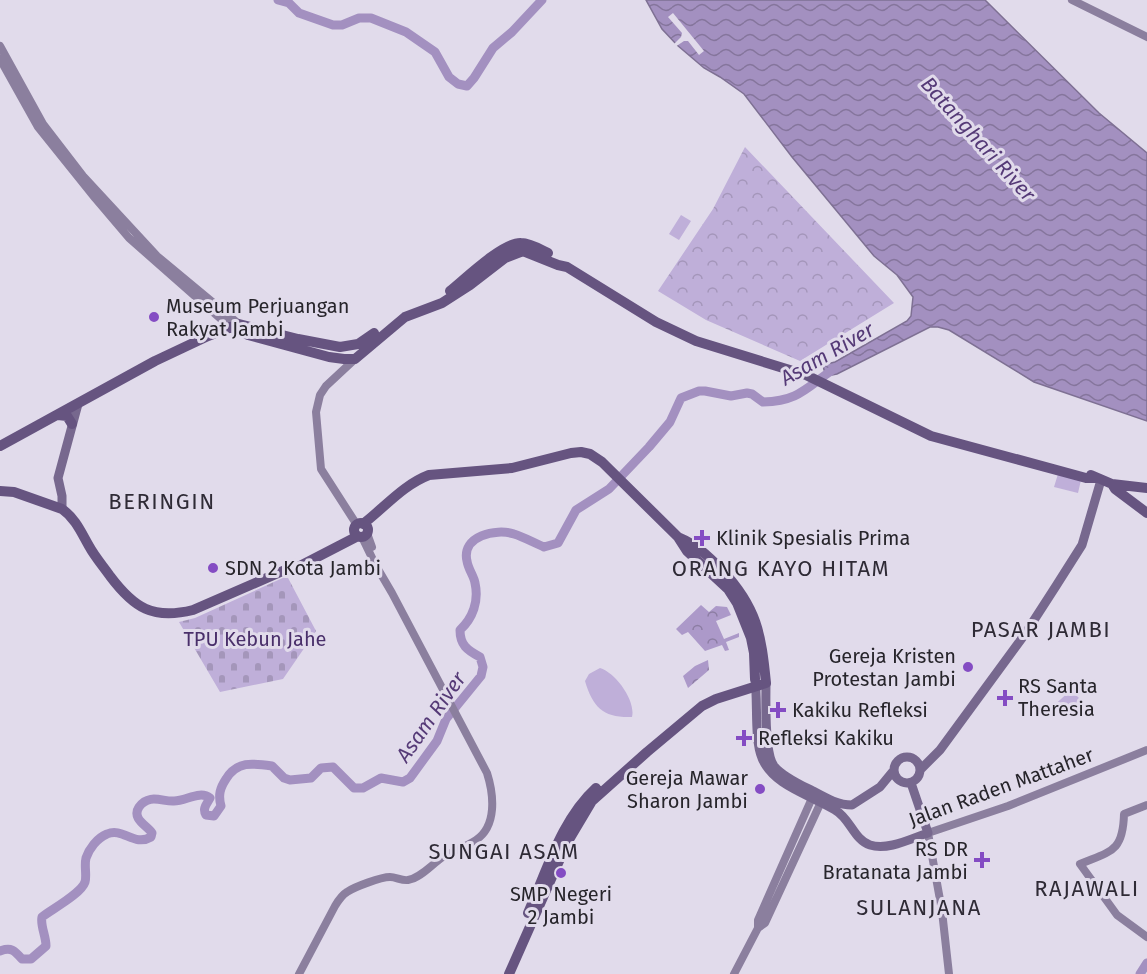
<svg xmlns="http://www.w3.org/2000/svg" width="1147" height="974" font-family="'Fira Sans',sans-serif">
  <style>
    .grass { fill: #bfafd9 }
    .forest { fill: url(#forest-crowns) }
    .cemetery { fill: url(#cemetery-stones) }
    .park { fill: url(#park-crowns) }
    .water { fill: url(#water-waves); stroke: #7e7093; stroke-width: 1.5 }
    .pier { fill: #e1dbeb }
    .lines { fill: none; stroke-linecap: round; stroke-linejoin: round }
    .river { stroke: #a390c0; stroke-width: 9 }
    .secondary { stroke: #8b7f9e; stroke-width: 8 }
    .primary { stroke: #77688e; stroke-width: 9 }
    .highway { stroke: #665480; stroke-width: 10 }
    .poi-dot { fill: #844cc3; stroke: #e1dbeb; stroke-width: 2 }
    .labels { text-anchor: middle; stroke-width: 6; stroke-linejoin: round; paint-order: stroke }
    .poi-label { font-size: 20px; fill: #27252b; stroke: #e1dbeb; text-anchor: start }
    .park-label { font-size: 20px; fill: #492f6a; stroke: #e1dbeb }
    .street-label { font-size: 20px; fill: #27252b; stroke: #e1dbeb }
    .water-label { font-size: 21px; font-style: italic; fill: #553a77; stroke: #e1dbeb }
    .quarter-label { font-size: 22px; letter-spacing: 1.5px; fill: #2f2b36; stroke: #e1dbeb }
  </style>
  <defs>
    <pattern id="forest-crowns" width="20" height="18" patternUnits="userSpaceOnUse" patternTransform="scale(1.5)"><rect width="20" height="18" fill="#ac99c9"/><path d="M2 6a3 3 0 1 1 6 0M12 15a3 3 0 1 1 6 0" fill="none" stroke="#8c7da3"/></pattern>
    <pattern id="cemetery-stones" width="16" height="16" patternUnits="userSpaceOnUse" patternTransform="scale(1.5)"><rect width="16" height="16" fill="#bfafd9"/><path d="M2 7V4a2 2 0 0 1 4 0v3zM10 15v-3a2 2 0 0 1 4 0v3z" fill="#a496ba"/></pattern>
    <pattern id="park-crowns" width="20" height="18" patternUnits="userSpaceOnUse" patternTransform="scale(1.5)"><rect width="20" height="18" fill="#bfafd9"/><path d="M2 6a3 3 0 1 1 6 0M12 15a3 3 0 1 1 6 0" fill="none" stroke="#a496ba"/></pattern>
    <pattern id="water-waves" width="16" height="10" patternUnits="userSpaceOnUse" patternTransform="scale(1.5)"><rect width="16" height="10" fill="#a390c0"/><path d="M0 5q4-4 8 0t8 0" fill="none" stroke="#85759c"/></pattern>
  </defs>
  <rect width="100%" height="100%" fill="#e1dbeb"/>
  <path class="grass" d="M681 215 691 221 679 240 669 234Z
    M1058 474 1081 480 1078 493 1054 487Z
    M600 668C616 673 636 701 632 717 604 718 593 708 585 681L589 674Z
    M1071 690 1081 700 1061 718 1051 708Z"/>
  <path class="forest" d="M701 605 709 612 716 606 727 607 731 615 716 621 724 639 739 633V637L726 642 729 650 725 651 722 645 705 651 688 632 682 635 676 629Z
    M708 660 709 670 688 688 683 676 695 666Z"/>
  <path class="cemetery" d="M287 576 316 631 283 679 220 692 179 622 195 618Z"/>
  <path class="park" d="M745 147 894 303 800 361 706 320 658 291 713 209Z"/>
  <path class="water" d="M646 0H985L1099 113 1147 153V421L1034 382 949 330 938 327H930L837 374 832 375 824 370 823 365 835 362 907 321 911 316 913 297 897 275 874 256 792 157 744 94 720 77 704 68 677 45 662 29Z"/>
  <path class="pier" d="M673 13 704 51 699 55 688 41H684L675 47 673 45 681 37 682 33 668 17Z"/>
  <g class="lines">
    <path class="river" d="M278 0 289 3 299 13 333 25H342L359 18H371L406 32 435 52 449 77 458 84 467 86 474 78 493 48 512 32 542 0
      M0 951C11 947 14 950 22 959H31L46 946C46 936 40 925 42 917 52 909 81 894 85 882 87 875 84 866 86 858 89 849 97 838 107 834 123 827 134 847 151 837L152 833C148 826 131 819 139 807 149 793 163 802 174 801 186 801 200 790 210 798 207 804 202 808 206 815L214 816 221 806C218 795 220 788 226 779 237 761 252 763 272 766L284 778 290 780 311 778 321 768 333 767 354 788H363L381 778 403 782 410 778 437 741 446 719 481 676 483 667 480 657C467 650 460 645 460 630 473 618 479 601 475 583 474 576 468 569 467 561 461 536 496 528 514 534 524 537 534 543 544 547L558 543 576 510 609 489 649 447 670 422 681 398 699 391H705L731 396 747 393 752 394 763 402C801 401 807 386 837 367
      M1140 974 1147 963"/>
    <path class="secondary" d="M1072 0 1147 37
      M0 46 43 124 83 176 157 256 239 324
      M0 59 38 127 95 198 129 238 230 327
      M355 359 326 386 320 395 316 412 321 469 357 525
      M367 533 372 547
      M1147 805 1124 814C1123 852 1111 851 1080 864L1117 915 1147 937
      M758 928 765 923 821 802
      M299 974 335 906C338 901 342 895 347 892 354 887 381 877 390 877 396 877 402 881 408 880 421 878 432 864 443 857 453 851 465 847 476 840 497 826 494 795 487 773L392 593 375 564 362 537
      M734 974 758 928V920L812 798
      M949 974 942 911 928 833 1008 806 1147 750"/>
    <path class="primary" d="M62 509V496L58 478 78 404
      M755 680C758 702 754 739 762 758 773 786 811 795 835 810 850 818 854 840 870 845 888 851 912 838 928 833L911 783
      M766 683C766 701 764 753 774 766 783 777 801 785 813 791 826 798 838 805 852 805L880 787 894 770
      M894 770a13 13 0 1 1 26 0a13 13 0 1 1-26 0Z
      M920 770 940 750 1025 634 1056 586 1082 545 1101 480"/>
    <path class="highway" d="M450 291C465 279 503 242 521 243 530 243 540 249 548 253
      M230 327 248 335 329 357 344 359H355L405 317 442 303 470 285 505 258 523 251 558 265 567 267 656 322 696 341 806 375 931 436 1086 478H1096
      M58 415 67 416 72 424
      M0 446 155 361 208 336 239 324 298 339 340 347 358 344 374 333
      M1091 475 1112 484 1115 489 1147 513
      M1112 484 1147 488
      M0 491 14 492 62 509C75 518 81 532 89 546 95 557 103 566 110 576 134 608 153 620 193 610L285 570 298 567 358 536
      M354 530a7 7 0 1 1 14 0a7 7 0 1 1-14 0Z
      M363 524C385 507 403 485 429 475L512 468 571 453 581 452 590 454 602 462 678 537 687 551 728 589 737 603 751 638 754 653 755 679
      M528 913C547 871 561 820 596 788
      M509 974 567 843 592 801 647 752 702 706 716 699 766 683C761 633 757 608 722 570 707 555 697 545 678 537"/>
  </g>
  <g class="poi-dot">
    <circle cx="154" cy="317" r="6"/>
    <path d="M699 529h6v6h6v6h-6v6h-6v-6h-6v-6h6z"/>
    <circle cx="213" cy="568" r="6"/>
    <circle cx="968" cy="667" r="6"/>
    <path d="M1002 689h6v6h6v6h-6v6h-6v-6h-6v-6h6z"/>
    <path d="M775 701h6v6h6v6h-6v6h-6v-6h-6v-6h6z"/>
    <path d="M741 729h6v6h6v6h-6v6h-6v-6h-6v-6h6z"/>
    <circle cx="760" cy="789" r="6"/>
    <path d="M979 851h6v6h6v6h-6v6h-6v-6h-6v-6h6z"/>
    <circle cx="561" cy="873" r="6"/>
  </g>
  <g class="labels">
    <g class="poi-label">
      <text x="166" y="313">Museum Perjuangan<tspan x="166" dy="23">Rakyat Jambi</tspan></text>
      <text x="716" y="545">Klinik Spesialis Prima</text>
      <text x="225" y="575">SDN 2 Kota Jambi</text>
      <text x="956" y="663" text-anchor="end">Gereja Kristen<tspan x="956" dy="23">Protestan Jambi</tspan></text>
      <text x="1018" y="693">RS Santa<tspan x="1018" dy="23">Theresia</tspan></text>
      <text x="792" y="717">Kakiku Refleksi</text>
      <text x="758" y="745">Refleksi Kakiku</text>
      <text x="748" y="785" text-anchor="end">Gereja Mawar<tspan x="748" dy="23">Sharon Jambi</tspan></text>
      <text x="968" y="856" text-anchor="end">RS DR<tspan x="968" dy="23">Bratanata Jambi</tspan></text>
      <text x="561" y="901" text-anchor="middle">SMP Negeri<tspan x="561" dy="23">2 Jambi</tspan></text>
    </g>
    <g class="park-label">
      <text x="255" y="646">TPU Kebun Jahe</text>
    </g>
    <g class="street-label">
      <text transform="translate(1001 787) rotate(-20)" y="7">Jalan Raden Mattaher</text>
    </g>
    <g class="water-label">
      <text transform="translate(978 139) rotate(48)" y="7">Batanghari River</text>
      <text transform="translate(827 354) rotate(-30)" y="7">Asam River</text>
      <text transform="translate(431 717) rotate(-55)" y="7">Asam River</text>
    </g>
    <g class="quarter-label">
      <text x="162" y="509">BERINGIN</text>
      <text x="781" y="576">ORANG KAYO HITAM</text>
      <text x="1041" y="637">PASAR JAMBI</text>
      <text x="504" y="859">SUNGAI ASAM</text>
      <text x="1087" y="896">RAJAWALI</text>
      <text x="919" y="915">SULANJANA</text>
    </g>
  </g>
</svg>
